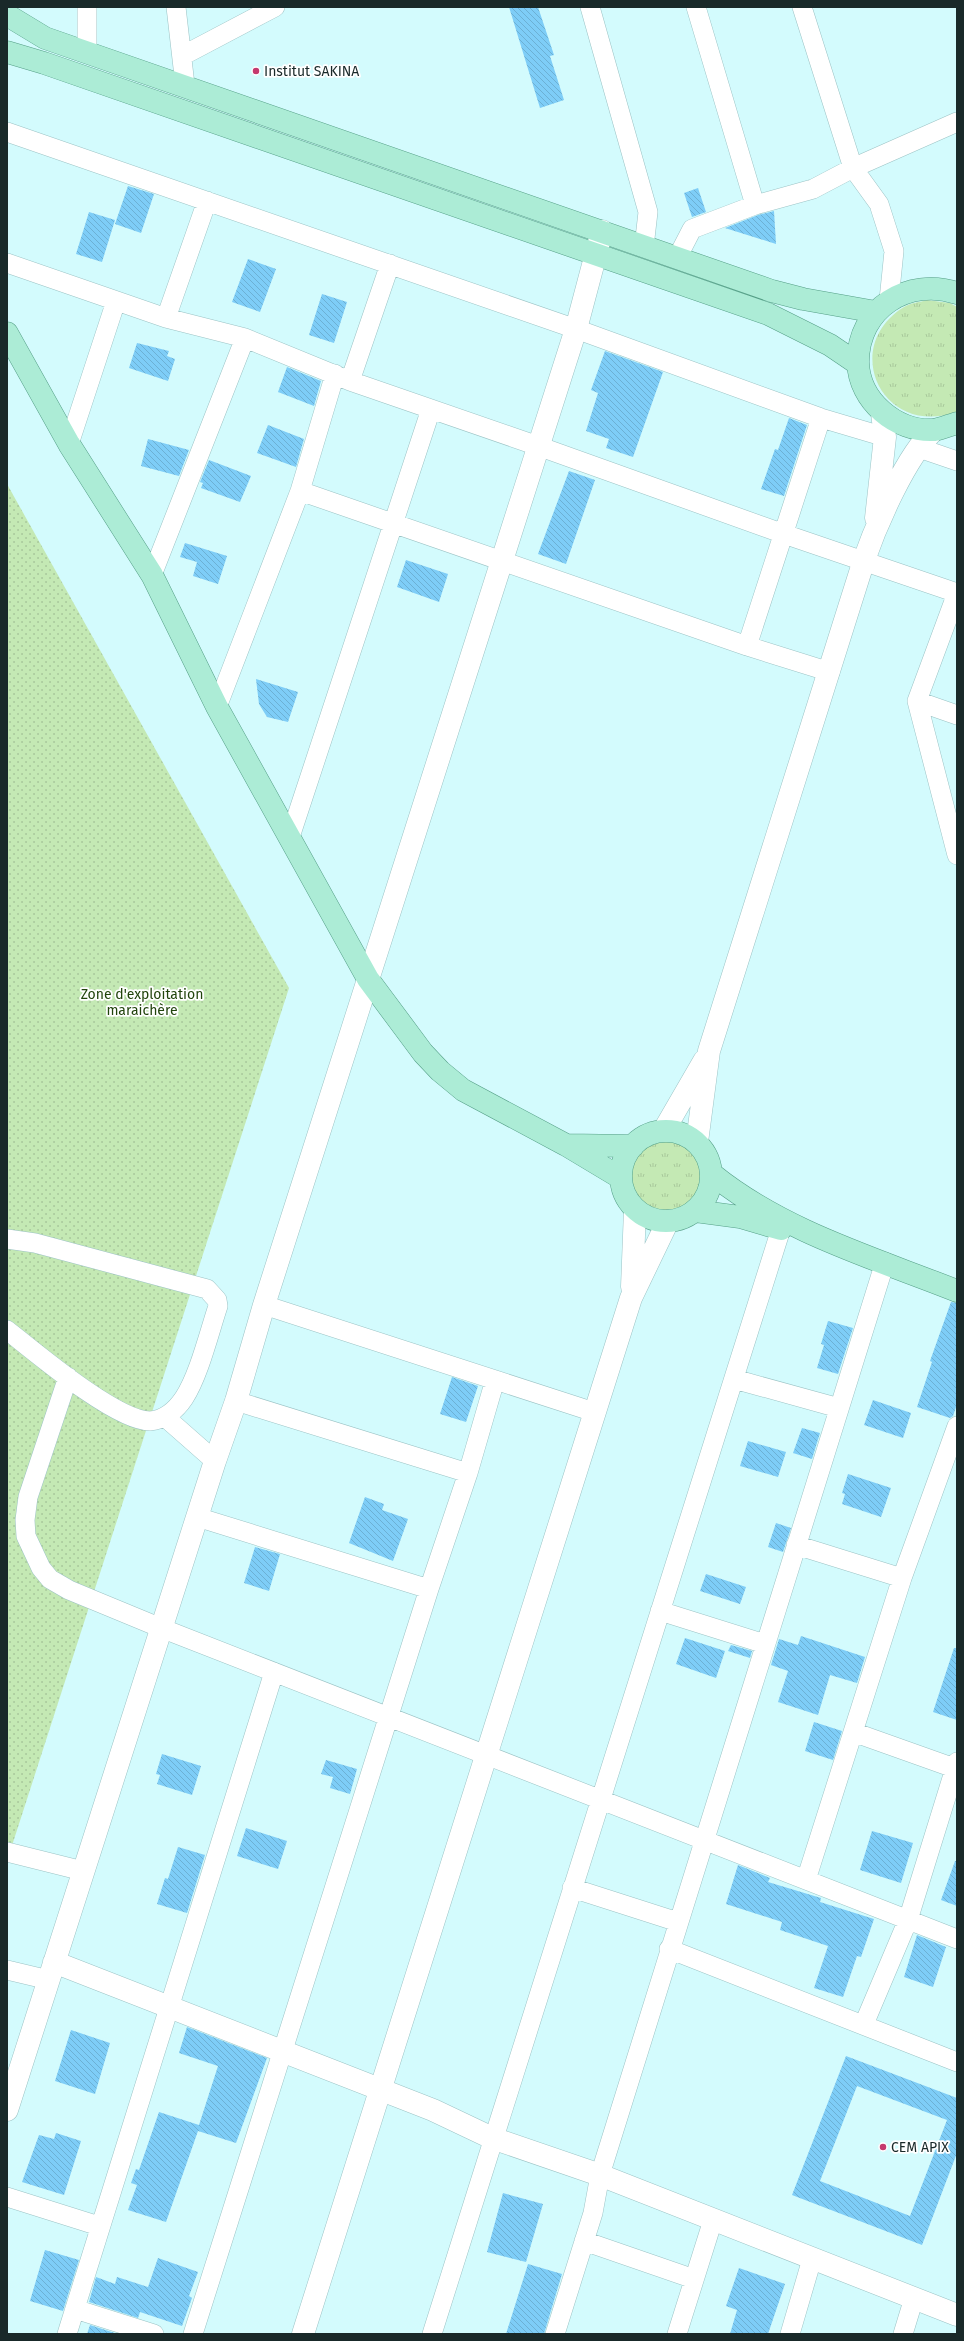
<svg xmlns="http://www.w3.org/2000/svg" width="964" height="2341" font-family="'Fira Sans',sans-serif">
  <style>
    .grass { fill: url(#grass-tufts) }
    .garden { fill: url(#garden-dots) }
    .building { fill: url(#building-back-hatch); fill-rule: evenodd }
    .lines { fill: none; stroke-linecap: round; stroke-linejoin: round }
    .street-casing { stroke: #9cc3c5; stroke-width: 20 }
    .secondary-casing { stroke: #9cc3c5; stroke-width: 23 }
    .primary-casing { stroke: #559f87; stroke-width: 23 }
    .street { stroke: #fff; stroke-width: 19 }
    .secondary { stroke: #fff; stroke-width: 22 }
    .primary { stroke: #acecd6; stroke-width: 22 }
    .poi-dot { fill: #c4396e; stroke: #fff; stroke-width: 1.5 }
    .labels { text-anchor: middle; stroke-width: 3.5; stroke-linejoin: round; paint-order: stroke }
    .poi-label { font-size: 14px; fill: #192929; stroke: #fff; text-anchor: start }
    .park-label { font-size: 14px; fill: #21440c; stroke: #fff }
  </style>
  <defs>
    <pattern id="grass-tufts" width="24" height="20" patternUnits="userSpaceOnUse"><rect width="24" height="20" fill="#c4e9b4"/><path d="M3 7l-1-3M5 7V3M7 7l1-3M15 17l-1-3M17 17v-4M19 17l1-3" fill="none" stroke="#a8c89b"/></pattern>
    <pattern id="garden-dots" width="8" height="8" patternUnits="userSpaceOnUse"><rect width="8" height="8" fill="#c4e9b4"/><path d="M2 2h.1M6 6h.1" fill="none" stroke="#a8c89b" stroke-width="1.8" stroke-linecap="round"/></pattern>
    <pattern id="building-back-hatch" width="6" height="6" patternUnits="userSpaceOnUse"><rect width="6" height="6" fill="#7ecdf7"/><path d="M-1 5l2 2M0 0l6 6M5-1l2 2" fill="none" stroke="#6cb0d4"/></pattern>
  </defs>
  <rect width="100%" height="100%" fill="#d3fbfd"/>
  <path class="grass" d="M927 300 950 303 957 307V412C881 438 840 346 904 307 910 303 920 302 927 300Z
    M630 1176a36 36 0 1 1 72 0a36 36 0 1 1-72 0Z"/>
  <path class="garden" d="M7 484 289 988 7 1861Z"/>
  <path class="building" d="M509 7H538L554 55 550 56 564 100 540 108Z
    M128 186 154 194 141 233 115 224Z
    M698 188 706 212 692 217 684 193Z
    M774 211 776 244 725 228 758 215Z
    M89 212 115 220 102 262 76 254Z
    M248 259 276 269 260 312 232 302Z
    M322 294 347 302 334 343 309 335Z
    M137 343 169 351 167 356 175 359 168 381 129 368Z
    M605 351 663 372 633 457 606 448 609 439 586 431 598 393 591 390Z
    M287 367 321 381 314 406 278 392Z
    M789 418 807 425 784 496 761 489 775 449 778 450Z
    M268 425 304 439 296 467 257 453Z
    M148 439 189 450 179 476 141 466Z
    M209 460 251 476 240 502 201 488 203 483 200 482Z
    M569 471 595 480 566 564 538 554Z
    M185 543 227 556 218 584 193 576 197 562 180 557Z
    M406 560 448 574 439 602 397 587Z
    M256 679 298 692 288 722 267 717 259 704Z
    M951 1302 957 1303V1404L953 1416 950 1418 917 1407 932 1362 930 1361Z
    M828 1321 853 1328 838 1374 817 1368 824 1345 821 1344Z
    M452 1377 478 1386 466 1422 440 1414Z
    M873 1400 911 1413 903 1438 864 1425Z
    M802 1428 820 1433 812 1459 793 1453Z
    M748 1441 786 1452 778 1477 740 1466Z
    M848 1474 891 1488 881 1517 842 1504 845 1494 842 1493Z
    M365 1497 384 1504 382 1510 408 1519 393 1561 349 1543Z
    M776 1523 791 1528 783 1552 768 1547Z
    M255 1547 280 1554 269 1591 244 1583Z
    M706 1574 746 1587 740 1604 700 1591Z
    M801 1636 865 1657 857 1683 830 1675 818 1715 778 1702 788 1671 771 1665 779 1639 798 1645Z
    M685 1638 725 1651 716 1678 676 1664Z
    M731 1645 752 1651 750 1658 728 1651Z
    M954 1648H957V1720L933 1712Z
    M814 1722 842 1731 833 1760 805 1751Z
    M162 1754 201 1766 192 1795 157 1784 160 1775 156 1774Z
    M326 1760 357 1769 350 1794 330 1788 333 1777 321 1774Z
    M246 1828 287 1841 278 1869 237 1856Z
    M872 1831 913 1843 901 1883 860 1870Z
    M178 1847 205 1855 187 1913 157 1904 165 1878 168 1879Z
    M955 1861H957V1906L941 1900Z
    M738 1865 770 1878 768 1882 821 1898 820 1902 874 1919 861 1957 857 1956 843 1997 814 1988 828 1946 780 1930 782 1922 726 1904Z
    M917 1935 946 1947 933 1987 904 1977Z
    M187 2027 267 2058 236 2143 198 2131 166 2222 128 2210 137 2185 131 2183 136 2169 139 2170 159 2112 199 2125 218 2066 179 2053Z
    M71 2030 110 2043 95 2094 55 2081Z
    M846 2056 957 2098V2153L922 2245 792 2195ZM857 2086 947 2120 910 2216 820 2181Z
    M56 2133 81 2141 64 2195 22 2182 39 2135 54 2139Z
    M503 2193 543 2204 526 2262 487 2252Z
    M45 2250 79 2260 63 2311 30 2301Z
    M158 2258 198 2272 189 2296 192 2298 182 2326 140 2312 138 2318 89 2302 96 2277 115 2284 117 2277 148 2287Z
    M528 2264 562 2274 544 2334H506Z
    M739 2268 785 2284 768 2334H730L737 2310 726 2306Z
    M90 2325 118 2334H87Z"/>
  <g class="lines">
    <g class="street-casing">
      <path id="street" d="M176 7 185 85
        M590 7 648 212 644 247
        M696 7 755 205
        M802 7 853 168 879 204 894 251 889 300
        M87 52V7
        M182 56 275 7
        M7 132 576 329 821 418 885 437
        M677 258 692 229 755 205 813 189 853 168 957 122
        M7 263 166 318 245 338 350 381 538 446 784 534 957 593
        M166 318 207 201
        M350 381 390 264
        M69 444 116 301
        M919 448 957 461
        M300 491 747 646 830 672
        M152 575 245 338
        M957 593 917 701 957 855
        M747 646 821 418
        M917 701 957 715
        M217 707 300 491 335 374
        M290 837 431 409
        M7 1239 35 1243 207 1289 217 1300 218 1306C209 1333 199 1375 184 1398 176 1410 164 1420 150 1421 116 1421 35 1352 7 1330
        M264 1305 594 1412
        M68 1377 28 1497 25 1520 26 1536 41 1568 50 1579 69 1590 161 1628 957 1939
        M734 1379 839 1408
        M236 1401 468 1473
        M165 1417 215 1461
        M197 1517 429 1589
        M796 1545 902 1578
        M660 1611 765 1644
        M853 1732 957 1769
        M7 1852 83 1871
        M806 1880 902 1578 957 1426
        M572 1888 678 1922
        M669 1949 957 2062
        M7 1970 49 1980
        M864 2024 908 1920 957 1762
        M7 2197 99 2226
        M584 2241 694 2279
        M75 2309 154 2334
        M67 2334 274 1672
        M193 2334 429 1589 468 1473 495 1380
        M432 2334 781 1229
        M555 2334 593 2213 600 2175 885 1262
        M677 2334 713 2220
        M790 2334 812 2259
        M903 2334 914 2298"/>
    </g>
    <g class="secondary-casing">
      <path id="secondary" d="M876 518 885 437 882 413
        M664 1130 704 1061
        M697 1142 709 1051 864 560C877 523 906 456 934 430
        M632 1287 635 1210
        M54 1962 433 2110 492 2138 600 2175 957 2315
        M7 2110 215 1461 236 1401 264 1305 576 329 602 231
        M303 2334 631 1298 668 1221"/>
    </g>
    <g class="primary-casing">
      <path id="primary" d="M7 15 45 38 772 291 803 299 876 312
        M7 52 44 63 768 314 830 345 858 364
        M957 293C908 277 858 308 858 362 859 401 896 432 934 430 941 429 950 425 957 423
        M7 333 69 444 152 575 217 707 368 979 423 1053 440 1071 463 1090 566 1145 621 1178
        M621 1176a45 45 0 1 1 90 0a45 45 0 1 1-90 0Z
        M567 1145 633 1146
        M712 1174C782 1231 874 1258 957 1291
        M695 1211 740 1217 781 1229"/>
    </g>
    <use href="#street" class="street"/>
    <use href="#secondary" class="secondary"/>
    <use href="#primary" class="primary"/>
  </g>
  <g class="poi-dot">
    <circle cx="256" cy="71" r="4"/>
    <circle cx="883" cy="2147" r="4"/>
  </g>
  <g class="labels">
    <g class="poi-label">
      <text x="264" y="76">Institut SAKINA</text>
      <text x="891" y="2152">CEM APIX</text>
    </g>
    <g class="park-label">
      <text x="142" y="999">Zone d'exploitation<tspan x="142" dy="16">maraichère</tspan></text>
    </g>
  </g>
  <rect width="964" height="2341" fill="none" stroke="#192929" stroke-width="16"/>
</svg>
